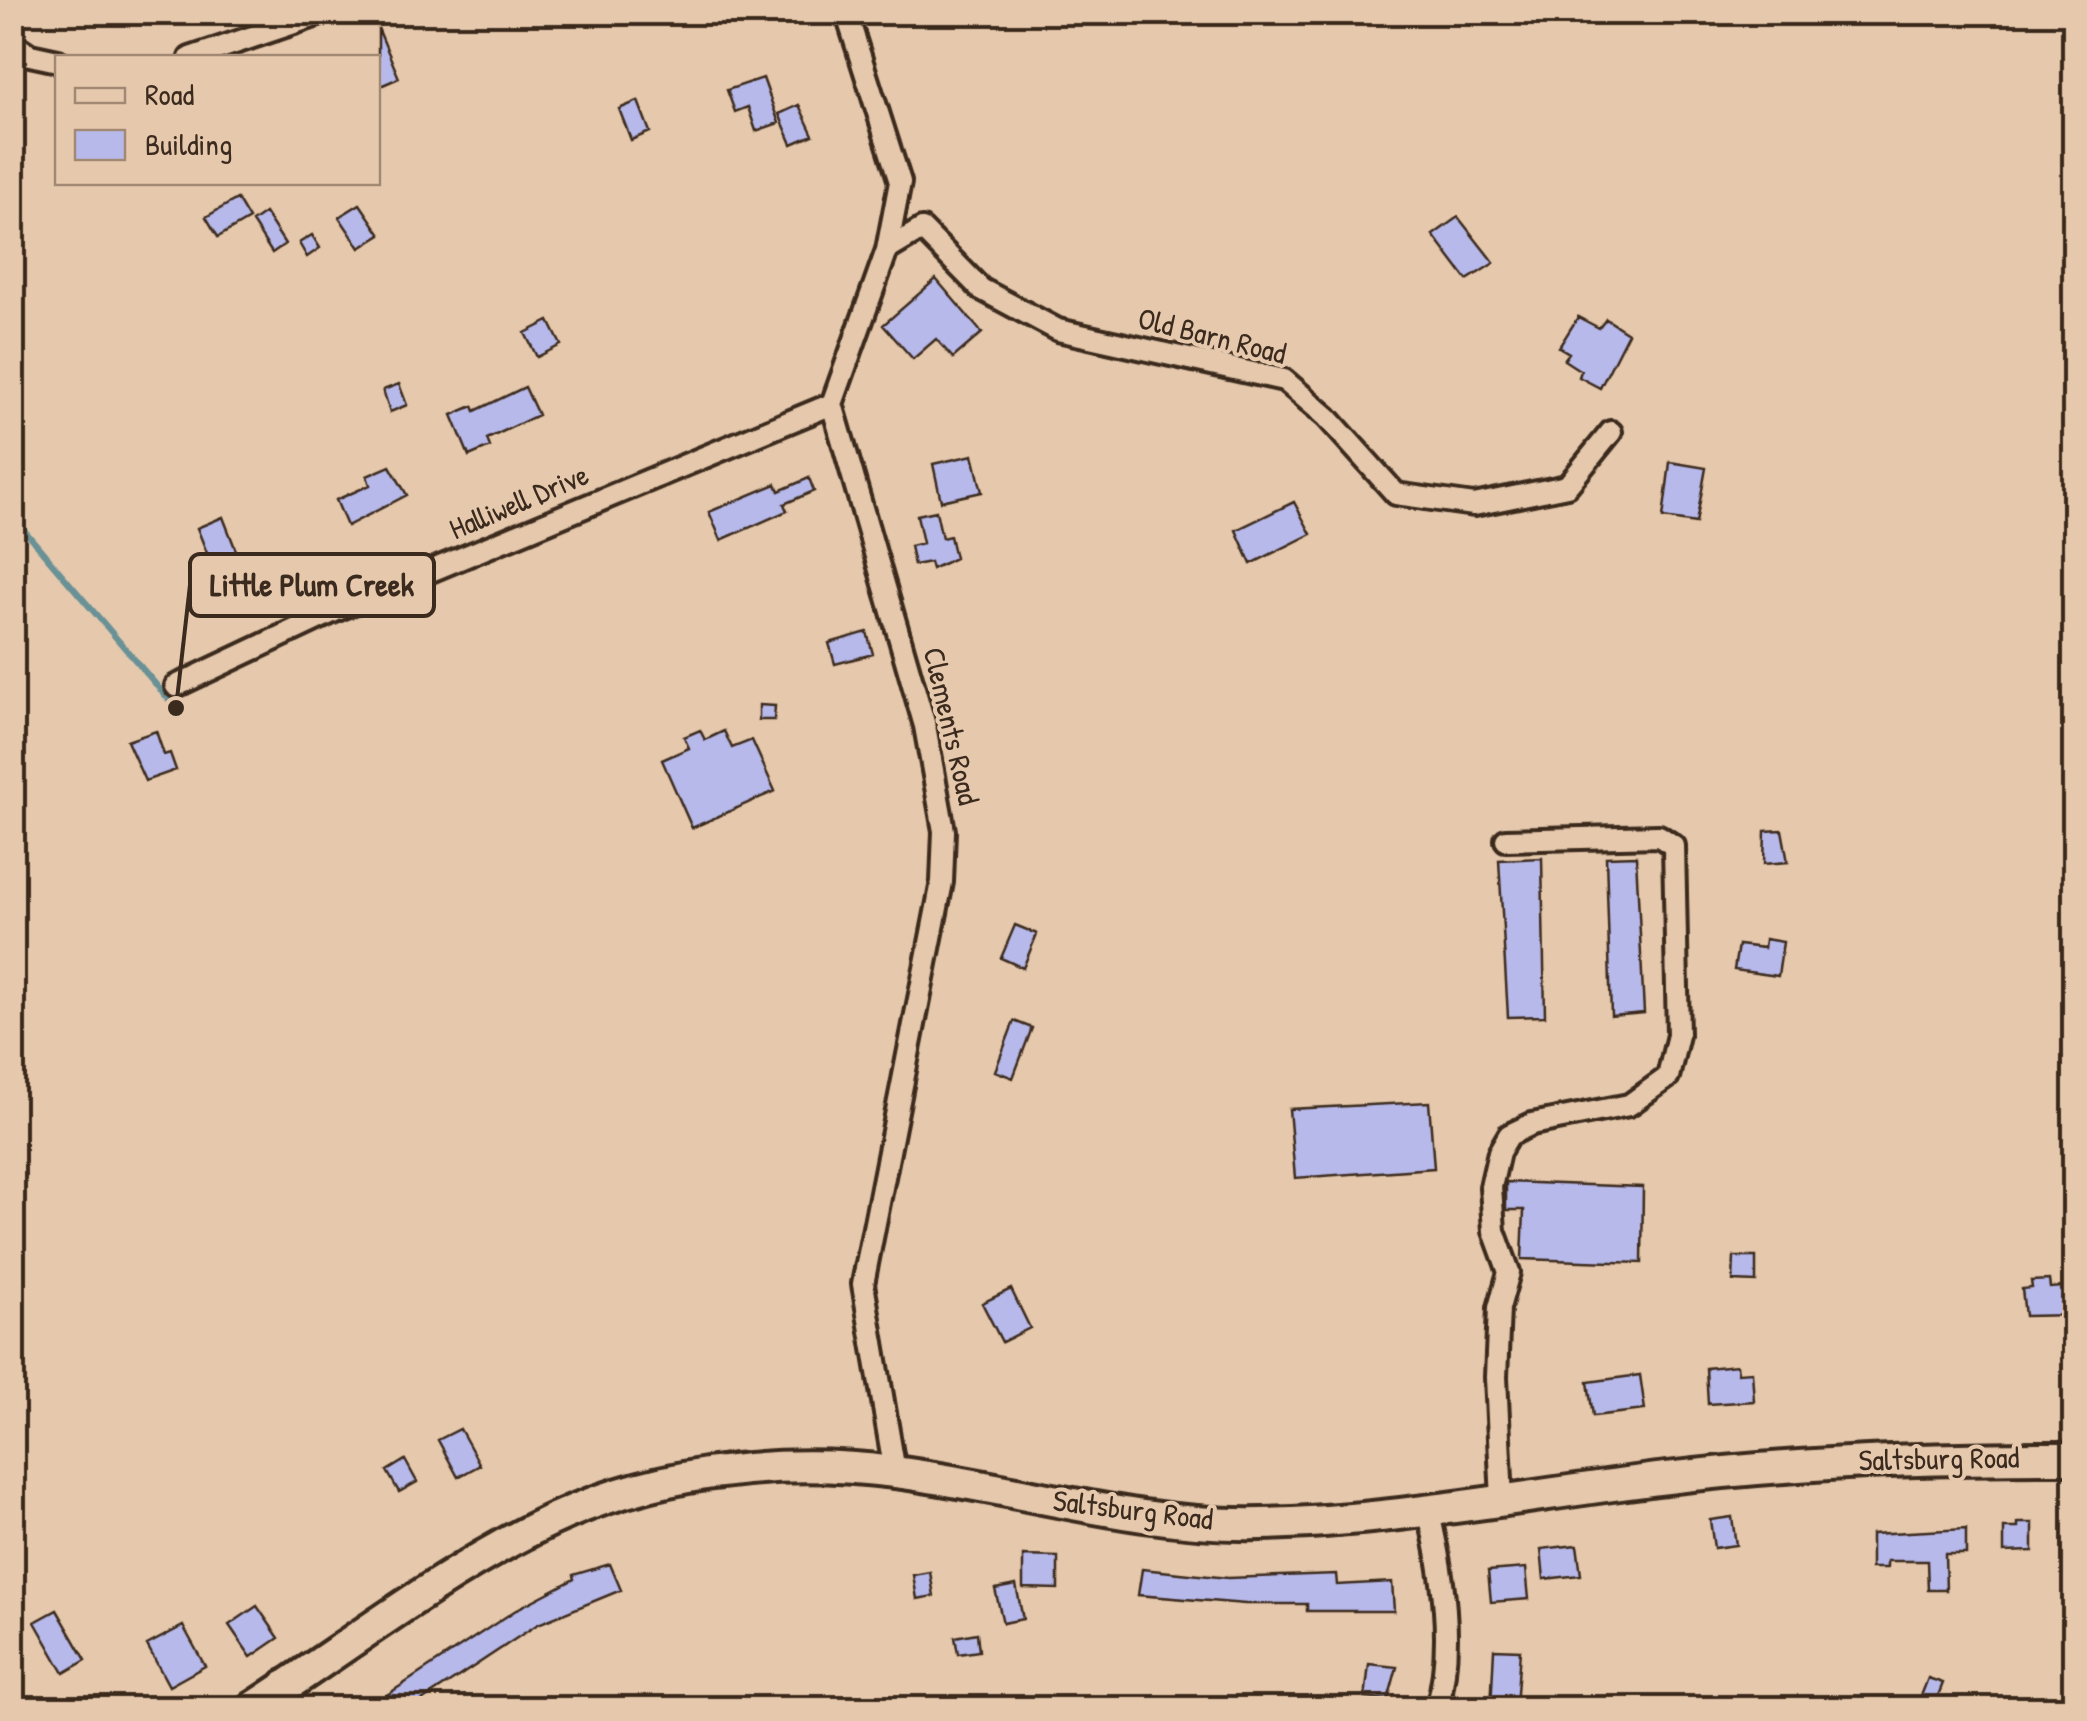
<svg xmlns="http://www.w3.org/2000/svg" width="2087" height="1721" font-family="'Patrick Hand',sans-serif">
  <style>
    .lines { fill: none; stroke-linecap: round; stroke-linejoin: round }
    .stream { stroke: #699196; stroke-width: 6 }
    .building { fill: #b7b9eb; stroke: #3b2a1e; stroke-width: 2.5 }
    .street-casing { stroke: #3b2a1e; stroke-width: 28 }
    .secondary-casing { stroke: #3b2a1e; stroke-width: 38 }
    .street { stroke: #e6c9ad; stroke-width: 20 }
    .secondary { stroke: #e6c9ad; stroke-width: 30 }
    .labels { text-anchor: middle; stroke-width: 8; stroke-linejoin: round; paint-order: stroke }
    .street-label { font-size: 30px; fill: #3b2a1e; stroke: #e6c9ad }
    .leader { fill: none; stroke: #3b2a1e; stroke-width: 4 }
    .callout-dot { fill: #3b2a1e; stroke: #e6c9ad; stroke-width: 4 }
    .callout { fill: #e6c9ad; stroke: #3b2a1e; stroke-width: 4 }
    .callout-label { font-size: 32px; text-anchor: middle; font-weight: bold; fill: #3b2a1e }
  </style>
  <rect width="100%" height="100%" fill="#e6c9ad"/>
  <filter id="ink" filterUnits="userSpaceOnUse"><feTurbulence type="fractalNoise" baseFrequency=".01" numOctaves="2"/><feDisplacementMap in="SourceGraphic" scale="20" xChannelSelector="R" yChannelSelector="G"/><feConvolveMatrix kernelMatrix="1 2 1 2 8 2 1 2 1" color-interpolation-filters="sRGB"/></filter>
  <g filter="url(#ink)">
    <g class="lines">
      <path class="stream" d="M12 516 176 708"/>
    </g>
    <path class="building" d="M378 28 399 78 378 87Z
      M763 78 779 123 756 131 748 107 735 112 727 90Z
      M638 101 650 132 631 140 619 109Z
      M799 105 813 135 792 144 779 114Z
      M237 199 249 219 218 237 206 217Z
      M360 204 381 235 360 248 339 217Z
      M265 213 285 244 272 253 252 222Z
      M1458 217 1494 263 1467 280 1433 235Z
      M312 235 320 248 307 257 299 243Z
      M936 279 982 333 953 358 936 339 913 359 883 325Z
      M1578 317 1599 328 1606 319 1628 333 1600 388 1579 377 1581 371 1564 360 1569 353 1559 347Z
      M549 321 561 345 537 357 525 333Z
      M399 384 407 405 390 412 383 390Z
      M525 387 538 415 487 439 490 447 469 456 452 415 473 406 475 411Z
      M973 455 982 492 941 501 933 464Z
      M1670 462 1706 468 1696 523 1663 518Z
      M390 466 407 495 347 526 336 500 370 485 367 476Z
      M809 478 814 491 784 504 787 511 721 540 709 512 776 484 779 491Z
      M1294 502 1311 534 1251 564 1236 530Z
      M936 511 942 538 950 536 955 558 932 569 930 562 914 565 910 546 923 543 917 515Z
      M223 517 239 558 213 568 197 528Z
      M867 632 873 654 835 664 829 643Z
      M759 705 775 706 774 720H759Z
      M700 730 705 740 724 731 732 748 752 740 775 791 692 828 662 760 689 748 684 737Z
      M156 731 164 755 170 753 176 770 145 781 127 741Z
      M1782 830 1788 862 1764 864 1765 831Z
      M1636 856 1644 1013 1611 1016 1606 857Z
      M1542 858 1545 1016 1508 1017 1499 860Z
      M1015 925 1037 934 1023 968 1001 958Z
      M1765 939 1783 942 1778 976 1734 970 1738 945 1764 948Z
      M1014 1021 1032 1028 1013 1078 995 1071Z
      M1429 1102 1434 1168 1295 1178 1289 1109Z
      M1506 1182 1643 1187 1642 1263 1522 1259 1524 1210H1506Z
      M1734 1257H1756V1282L1733 1281Z
      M2049 1280 2050 1288 2074 1286V1315L2025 1316 2022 1289 2032 1288 2031 1281Z
      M1011 1289 1030 1328 1002 1342 982 1303Z
      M1737 1365 1738 1373 1752 1372 1754 1401 1708 1404 1706 1368Z
      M1640 1375 1645 1410 1593 1416 1588 1382Z
      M460 1429 480 1465 458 1477 438 1440Z
      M405 1460 417 1482 399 1492 387 1471Z
      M1732 1517 1736 1545 1714 1548 1710 1520Z
      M2018 1523H2033V1551L2004 1552V1528H2018Z
      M1966 1529V1554H1945L1946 1590H1928L1927 1561H1887V1568H1871V1534Z
      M1577 1545 1581 1575 1544 1579 1541 1549Z
      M1023 1556 1058 1557V1589L1023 1588Z
      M610 1564 621 1590 538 1624 411 1708H367L519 1608 574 1579 573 1575Z
      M1526 1568 1529 1599 1491 1602 1488 1571Z
      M1142 1569 1228 1578 1336 1574 1337 1585 1392 1582 1394 1611H1307V1604H1245L1138 1595Z
      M930 1572 934 1596 917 1599 913 1575Z
      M1016 1585 1023 1619 1003 1623 995 1589Z
      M257 1606 279 1638 251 1657 229 1625Z
      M57 1610 86 1660 64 1673 35 1622Z
      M183 1626 205 1666 169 1686 147 1645Z
      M977 1633 979 1651 958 1654 955 1637Z
      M1494 1649 1520 1650 1516 1708H1491Z
      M1369 1664 1397 1667 1388 1700 1365 1698Z
      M1928 1678 1943 1683 1936 1701 1921 1696Z"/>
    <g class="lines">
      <g class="street-casing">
        <path id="street" d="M846 12 900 182 887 250 832 404 925 726 944 831 942 882 863 1284 895 1472
          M12 43 30 55 58 61
          M190 58 327 12
          M887 250 922 229 981 289 1058 330 1284 380 1327 417 1396 494 1474 505 1567 486 1611 432
          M176 686 339 609 832 404
          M1502 1500 1496 1377 1499 1308 1509 1272 1494 1231 1491 1187 1499 1152 1509 1135 1532 1124 1629 1105 1668 1077 1678 1035 1674 846 1659 836 1506 840
          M1428 1509C1443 1573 1455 1645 1437 1708"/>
      </g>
      <g class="secondary-casing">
        <path id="secondary" d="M253 1708C345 1648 435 1579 533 1529 642 1473 774 1456 894 1472 1016 1487 1137 1527 1261 1524 1397 1521 1532 1494 1667 1478 1805 1462 1935 1457 2074 1458"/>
      </g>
      <use href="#street" class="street"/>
      <use href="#secondary" class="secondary"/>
    </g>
  </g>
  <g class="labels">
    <g class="street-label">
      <text transform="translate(1212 336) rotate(14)" y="10">Old Barn Road</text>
      <text transform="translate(519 502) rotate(-23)" y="10">Halliwell Drive</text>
      <text transform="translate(951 726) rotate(77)" y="10">Clements Road</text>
      <text transform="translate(1939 1459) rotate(-1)" y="10">Saltsburg Road</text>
      <text transform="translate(1133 1510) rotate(7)" y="10">Saltsburg Road</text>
    </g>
  </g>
  <path class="leader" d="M176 708L190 585"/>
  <circle class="callout-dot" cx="176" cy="708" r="10"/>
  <rect class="callout" x="190" y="554" width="244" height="62" rx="10"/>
  <g class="callout-label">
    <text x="312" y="596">Little Plum Creek</text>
  </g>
  <rect width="2087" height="1721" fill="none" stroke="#e6c9ad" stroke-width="50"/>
  <rect x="25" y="25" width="2037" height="1671" fill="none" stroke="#3b2a1e" stroke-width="4" filter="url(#ink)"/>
  <rect x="55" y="55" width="325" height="130" fill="#e6c9ad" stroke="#a28974" stroke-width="2.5"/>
  <rect x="75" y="88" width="50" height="15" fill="#e6c9ad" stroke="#a28974" stroke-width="2.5"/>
  <text x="145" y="105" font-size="30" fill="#3b2a1e">Road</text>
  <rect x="75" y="130" width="50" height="30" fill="#b7b9eb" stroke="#a28974" stroke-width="2.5"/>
  <text x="145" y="155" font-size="30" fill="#3b2a1e">Building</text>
</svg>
